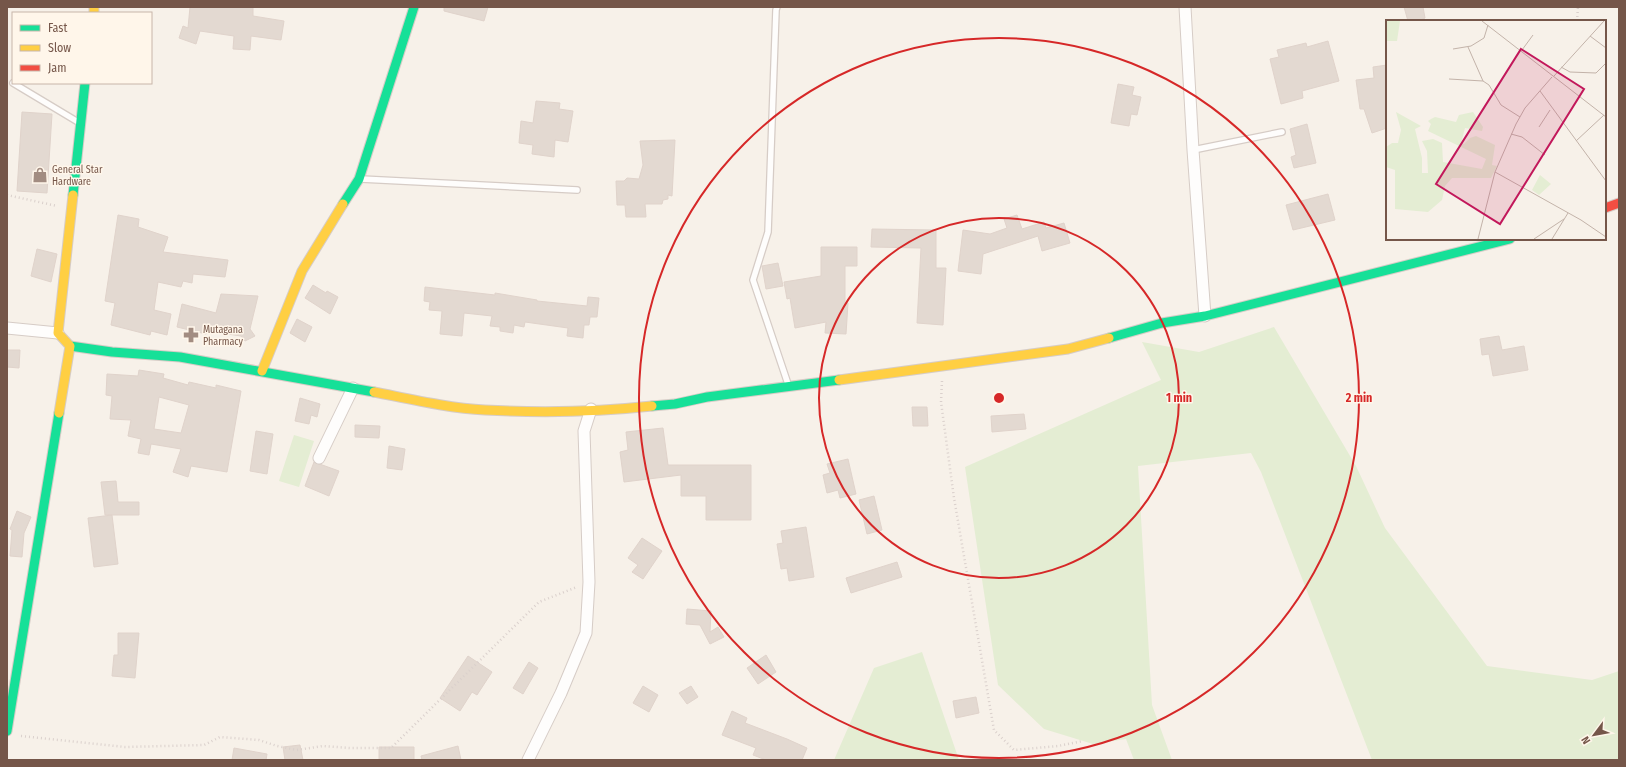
<svg xmlns="http://www.w3.org/2000/svg" width="1626" height="767" font-family="'Fira Sans Condensed',sans-serif">
  <style>
    .green { fill: #e4edd3 }
    .building { fill: #e3d9d1; stroke: #e0d3cb; fill-rule: evenodd }
    .lines { fill: none; stroke-linecap: round; stroke-linejoin: round }
    .lane-casing { stroke: #d6ccc6; stroke-width: 8 }
    .street-casing { stroke: #d6ccc6; stroke-width: 13 }
    .fast-casing { stroke: #d6ccc6; stroke-width: 11 }
    .slow-casing { stroke: #d6ccc6; stroke-width: 11 }
    .jam-casing { stroke: #d6ccc6; stroke-width: 11 }
    .path { stroke: #dad0cc; stroke-width: 2.5; stroke-dasharray: 1 3; stroke-linecap: butt }
    .lane { stroke: #fefdfc; stroke-width: 5.5 }
    .street { stroke: #fefdfc; stroke-width: 11 }
    .fast { stroke: #16e098; stroke-width: 9 }
    .slow { stroke: #ffcf43; stroke-width: 9 }
    .jam { stroke: #f24e42; stroke-width: 9 }
    .ring { fill: none; stroke: #d62828; stroke-width: 2 }
    .labels { text-anchor: middle; stroke-width: 3; stroke-linejoin: round; paint-order: stroke }
    .poi-label { font-size: 10px; fill: #755649; stroke: #fff6ea; text-anchor: start }
    .inset-road { fill: none; stroke: #c3b3a9; stroke-width: 1 }
    .view { fill: #c2185b; fill-opacity: 0.15; stroke: #c2185b; stroke-width: 2 }
    .inset-edge { fill: none; stroke: #755649; stroke-width: 2 }
    .centre { fill: #d62828; stroke: #fff6ea; stroke-width: 2 }
    .ring-label { font-size: 12px; text-anchor: middle; font-weight: bold; fill: #d62828; stroke: #fff6ea; stroke-width: 3; stroke-linejoin: round; paint-order: stroke }
  </style>
  <rect width="100%" height="100%" fill="#f7f1e9"/>
  <path class="green" d="M1274 327 1356 466 1385 528 1487 666 1592 680 1619 671V760H1372L1261 472 1251 453 1138 466 1152 705 1172 760H1134L1126 739 1093 744 1044 729 998 685 965 467 1161 380 1142 342 1199 352Z
    M294 435 314 441 299 487 279 481Z
    M922 652 959 760H834L874 668Z"/>
  <path class="building" d="M190 7H253V16L284 21 281 40 251 36 250 50 233 49 234 36 200 31 196 44 179 38 183 26 188 28Z
    M444 7H488L484 21 444 11Z
    M1404 7H1423L1425 18 1419 21H1408Z
    M1328 41 1339 81 1302 91 1303 98 1281 104 1270 59 1279 57 1277 50 1306 43 1307 47Z
    M1387 65V128L1372 133 1364 109H1360L1356 80 1374 78 1373 67Z
    M1118 84 1134 87 1132 95 1141 97 1137 115 1131 114 1129 126 1111 123Z
    M536 101 560 103 559 109 573 111 568 142 555 140 554 157 532 154 533 145 519 143 521 121 533 123Z
    M22 112 52 114 47 193 17 191Z
    M1307 124 1316 163 1294 168 1291 157 1296 155 1290 129Z
    M675 140 672 196 668 195V199L663 200 662 204H645L646 217H626L625 205H617L616 181H624L627 178 639 179 643 165 640 141Z
    M1328 194 1335 220 1293 230 1286 205Z
    M118 215 139 219 138 227 168 237 163 252 228 260 225 277 193 274 192 283 183 281 181 287 158 282 154 310 171 314 167 335 151 331 150 335 111 325 115 303 105 301Z
    M1017 215 1022 229 1044 222 1046 228 1064 223 1070 243 1042 251 1038 236 983 254 981 274 958 271 963 230 990 234 1007 228 1004 219Z
    M872 229 936 230V268H946L943 325 917 323 921 248 871 247Z
    M821 247H857V266H845V303H848L846 334 825 333 826 322 795 328 790 298 787 299 784 282 821 276Z
    M37 249 57 254 51 282 31 276Z
    M778 263 783 286 766 289 762 266Z
    M313 285 326 293 327 291 338 297 330 314 305 298Z
    M425 287 495 295V293L537 300V301L587 306 588 297 599 298 597 317H590L589 325H584L583 338 567 336 568 328 525 322 524 327 514 325 513 333 500 331V327L490 326 492 316 464 313 462 336 440 334 442 311 429 310 430 302 424 301Z
    M221 294 258 296 250 329 255 336 245 341 241 336 207 331 206 334 177 327 182 304 216 313Z
    M297 319 312 327 305 342 290 333Z
    M1499 336 1502 350 1524 346 1528 370 1493 376 1489 354 1482 355 1480 339Z
    M7 350H20L19 368 7 367Z
    M139 370 164 374 163 378 188 385 189 382 216 388V385L241 391 227 472 191 466 188 477 173 472 181 449 151 444 149 455 138 453 141 439 128 436 131 420 110 419 112 396 106 395 107 374 138 376ZM159 397 189 405 181 433 154 429Z
    M300 398 320 404 317 417 311 415 309 424 295 421Z
    M912 407H927L928 426H913Z
    M1024 414 1026 429 992 432 991 416Z
    M355 425 380 426 379 438 355 437Z
    M663 428 668 465H751V520H706V496H681V475L624 482 620 452 628 450 626 432Z
    M256 431 273 434 267 474 250 471Z
    M389 446 405 449 402 470 387 468Z
    M848 459 856 494 840 498 838 490 827 493 823 475 830 473 827 464Z
    M314 462 339 471 329 496 305 486Z
    M116 481 118 502H139V515H105L101 482Z
    M874 496 882 530 867 534 859 500Z
    M17 511 31 517 24 533 22 557 10 556 12 530 10 529Z
    M112 515 118 564 94 567 88 518Z
    M806 527 814 577 789 581 787 568 781 569 777 544 783 543 781 531Z
    M642 538 662 551 643 579 632 572 638 565 628 558Z
    M897 562 902 577 851 593 846 578Z
    M687 609 711 611 710 632 718 627 724 637 710 644 700 625 686 624Z
    M118 633H139L135 678 112 676 114 655H118Z
    M766 655 776 672 758 684 747 668Z
    M468 656 492 672 477 695 472 692 460 711 440 698Z
    M529 662 538 668 523 694 513 688Z
    M643 686 658 695 649 712 633 703Z
    M691 686 698 697 687 704 679 693Z
    M976 697 979 713 956 718 953 701Z
    M732 711 747 718 745 723 787 739 807 748 802 760H766L753 755 756 748 722 735Z
    M300 745 303 760H285L283 747Z
    M458 746 461 760H422L421 756Z
    M379 747H414V760H379Z
    M234 748 267 754 266 760H232Z"/>
  <g class="lines">
    <g class="lane-casing">
      <path id="lane" d="M777 7 776 10 768 232 753 280 788 384
        M13 83 78 122
        M1193 150 1282 132
        M361 179 577 190"/>
    </g>
    <g class="street-casing">
      <path id="street" d="M1185 7 1193 150 1205 316
        M7 328 58 333
        M319 458 353 388
        M528 760 561 693 586 633 589 582 584 431 591 409"/>
    </g>
    <g class="fast-casing">
      <path id="fast" d="M73 195 85 83
        M343 204 359 179 414 7
        M1109 338 1162 323 1205 316 1510 239
        M70 346 112 352 180 357 374 392
        M652 406 675 404 707 397 839 380
        M7 731 59 413"/>
    </g>
    <g class="slow-casing">
      <path id="slow" d="M94 7V13
        M262 371 302 271 343 204
        M839 380 1068 349 1109 338
        M374 392C410 399 448 408 485 410 540 413 597 412 652 406
        M59 413 70 346 58 333 73 195"/>
    </g>
    <g class="jam-casing">
      <path id="jam" d="M1605 208 1619 203"/>
    </g>
    <path class="path" d="M1577 21 1578 7
      M7 195 57 206
      M942 381 941 402 954 498 994 730 1014 750 1058 746 1083 741
      M21 736 125 747 204 745 220 737 259 740 277 746 297 750 323 746 350 748H391L539 602 577 587"/>
    <use href="#lane" class="lane"/>
    <use href="#street" class="street"/>
    <use href="#fast" class="fast"/>
    <use href="#slow" class="slow"/>
    <use href="#jam" class="jam"/>
  </g>
  <g class="ring">
    <circle cx="999" cy="398" r="180"/>
    <circle cx="999" cy="398" r="360"/>
  </g>
  <defs>
    <g id="shop-bare" transform="scale(1.2)"><path d="M-5-2.5h2.3a2.7 3.5 0 0 1 5.4 0H5L5.5 6h-11ZM-1.5-2.5h3a1.5 2.3 0 0 0-3 0Z" fill="#a28c81" stroke="#fff6ea" stroke-width="2.5" paint-order="stroke"/></g>
    <g id="pharmacy-bare" transform="scale(1.2)"><path d="M-2-6h4v4h4v4h-4v4h-4v-4h-4v-4h4Z" fill="#a28c81" stroke="#fff6ea" stroke-width="2.5" paint-order="stroke"/></g>
  </defs>
  <g fill-rule="evenodd">
    <use href="#shop-bare" x="40" y="175"/>
    <use href="#pharmacy-bare" x="191" y="335"/>
  </g>
  <g class="labels">
    <g class="poi-label">
      <text x="52" y="173">General Star<tspan x="52" dy="12">Hardware</tspan></text>
      <text x="203" y="333">Mutagana<tspan x="203" dy="12">Pharmacy</tspan></text>
    </g>
  </g>
  <g transform="translate(1386 20)">
    <rect width="220" height="220" fill="#f7f1e9"/>
    <path d="M0 1H14L11 21H0ZM10 92 35 106 29 109 36 138V153H42L41 131 36 121 47 119 56 123 57 142 96 149 100 139 42 111 45 104 42 101 45 99 49 97 70 102 73 95 87 92 97 107 96 111 79 108 75 123 78 124 84 118 90 116 109 125 106 145 111 146 105 158H66L59 166 56 180 42 192 9 189V150L0 147V127L6 123H12L15 110ZM154 155 165 164 153 175 146 170Z" fill="#e4edd3"/>
    <path class="inset-road" d="M96 1 220 97M204 16 220 28M82 27 97 61 103 65 115 85 134 97M67 29 85 26 98 18 102 5M136 30 147 15M175 47 184 52 210 53 220 43M168 56 218 1M63 59 97 61M154 71 220 161M153 107 164 90M125 114 136 117 159 135M190 121 218 95M109 152 195 200 220 217M92 219 109 152 130 104 139 88 166 57M148 219 178 199M166 219 182 193"/>
    <path class="view" d="M135 29 198 69 114 204 50 164Z"/>
    <rect width="220" height="220" class="inset-edge"/>
  </g>
  <circle cx="999" cy="398" r="6" class="centre"/>
  <g class="ring-label">
    <text x="1179" y="402">1 min</text>
    <text x="1359" y="402">2 min</text>
  </g>
  <rect width="1626" height="767" fill="none" stroke="#755649" stroke-width="16"/>
  <rect x="12" y="12" width="140" height="72" fill="#fff6ea" stroke="#c8b6aa"/>
  <rect x="20" y="25" width="20" height="6" fill="#16e098" stroke="#c8b6aa"/>
  <text x="48" y="32" font-size="12" fill="#755649">Fast</text>
  <rect x="20" y="45" width="20" height="6" fill="#ffcf43" stroke="#c8b6aa"/>
  <text x="48" y="52" font-size="12" fill="#755649">Slow</text>
  <rect x="20" y="65" width="20" height="6" fill="#f24e42" stroke="#c8b6aa"/>
  <text x="48" y="72" font-size="12" fill="#755649">Jam</text>
  <g transform="translate(1594 735) rotate(238)" stroke="#fff6ea" stroke-width="3" paint-order="stroke">
  <path d="M0-3L7 15L0 10L-7 15Z" fill="#755649"/>
  <text y="-6" font-size="11" font-weight="bold" text-anchor="middle" fill="#755649">N</text>
  </g>
</svg>
